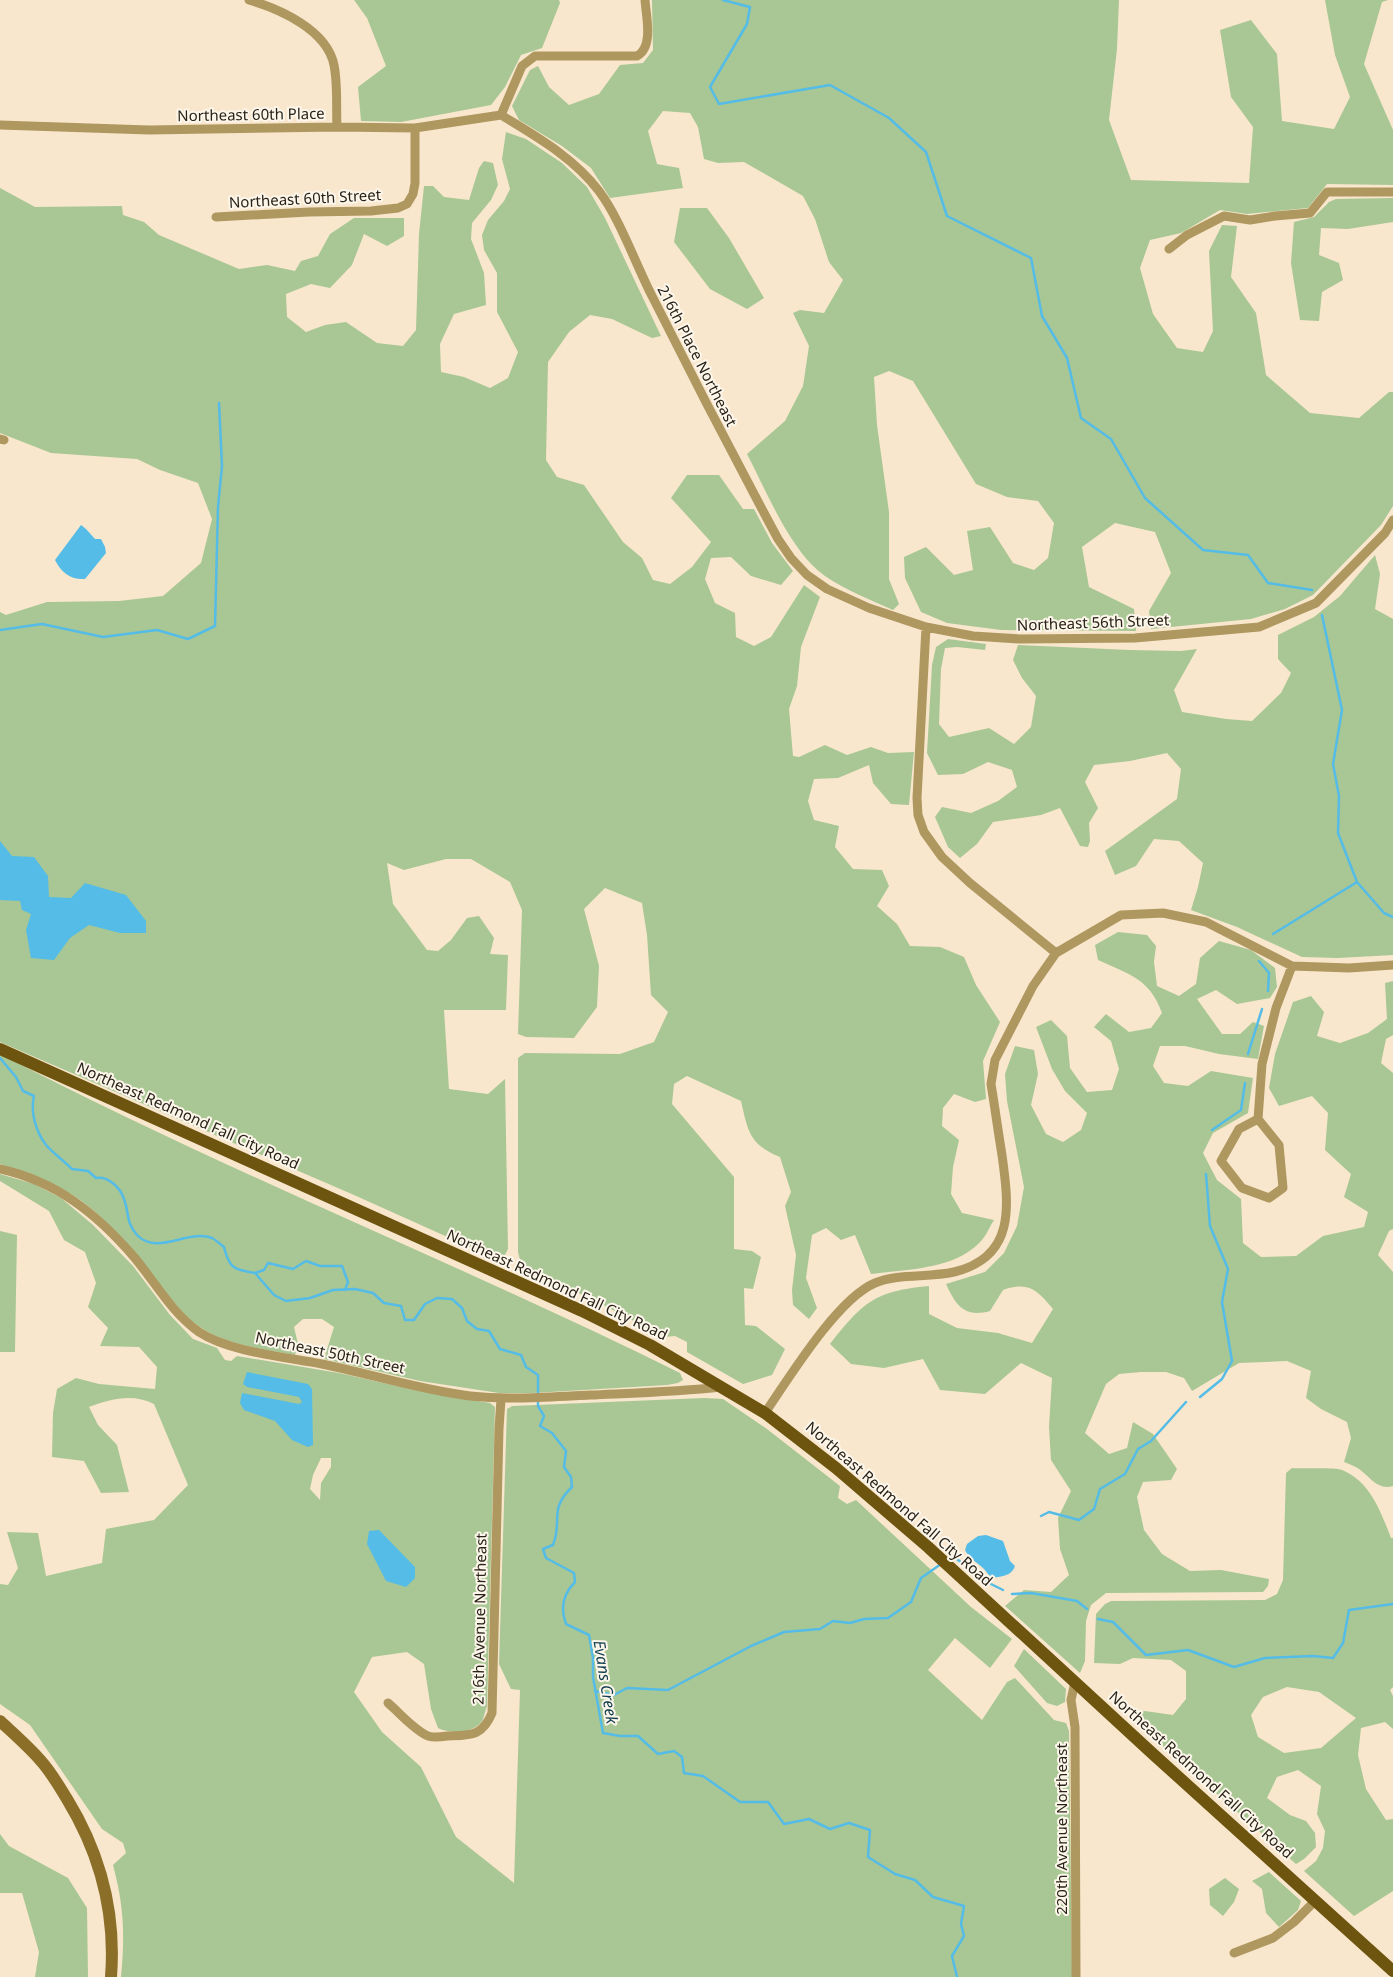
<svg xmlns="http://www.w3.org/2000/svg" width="1393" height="1977" font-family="'Noto Sans',sans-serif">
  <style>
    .green { fill: #a8c794; fill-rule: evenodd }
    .water { fill: #54bce6 }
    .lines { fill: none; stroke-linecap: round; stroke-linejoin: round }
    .stream { stroke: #54bce6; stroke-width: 2.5 }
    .minor { stroke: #af9760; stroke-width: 9 }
    .secondary { stroke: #8b6f29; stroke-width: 12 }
    .primary { stroke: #6e550f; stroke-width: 12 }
    .labels { text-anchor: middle; stroke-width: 4; stroke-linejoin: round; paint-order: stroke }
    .street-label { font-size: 15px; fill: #282218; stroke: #fdf6eb }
    .water-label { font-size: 16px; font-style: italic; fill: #103e50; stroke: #fdf6eb }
  </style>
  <rect width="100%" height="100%" fill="#f9e7cd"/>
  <path class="green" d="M354 0H559L560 3 542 48 521 55 505 87 491 105 401 122 361 121 358 87 386 66 367 18Z
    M652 0H1119L1117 49 1109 120 1131 180 1249 183 1253 127 1231 97 1220 30 1251 20 1277 54 1282 121 1334 129 1350 97 1335 55 1325 0H1388L1382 2 1364 64 1393 130V185L1327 184 1308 208 1247 214 1220 210 1181 233 1150 240 1140 268 1153 314 1177 348 1203 352 1213 331 1209 251 1222 225 1237 226 1231 277 1256 313 1266 375 1310 413 1359 418 1389 392H1393V506L1381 525 1313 595 1285 609 1251 619 1151 629 1149 611 1171 573 1155 532 1115 523 1082 547 1089 587 1134 609 1136 631 1001 630 947 623 921 612 905 578 904 557 926 547 954 575 973 570 967 531 990 527 1013 563 1034 570 1048 558 1054 523 1038 501 1007 497 976 484 913 381 889 371 874 377 877 425 889 512V579L899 604 893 610C871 600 845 590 825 576 790 551 767 492 747 454L785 421 803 386 809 346 793 313 800 310 824 313 843 280 829 262 815 219 803 196 744 162 718 163 704 159 698 127 690 113 663 111 648 131 657 164 679 168 683 188 610 198 591 168 562 146 519 120 512 106 530 70 538 66 549 87 569 105 599 94 620 65 643 63 653 50Z
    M506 132 526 139 562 163 587 187 605 218 661 336 652 338 612 319 590 315 569 332 548 362 546 460 557 477 584 485 623 542 642 558 653 580 670 584 692 567 711 542 671 498 687 475H719L743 509H754L772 543 793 571 781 585 751 576 731 557 711 558 705 579 715 603 735 613 736 637 754 646 771 637 804 585 820 597 801 647 797 686 789 709 793 756 799 757 825 745 847 755 871 747 888 753 914 752 909 805 891 804 873 783 869 765 838 778 814 779 808 801 814 820 839 826 835 847 853 869 882 870 889 886 877 906 897 924 910 946 940 947 964 957 976 985 1000 1022 983 1061 986 1099 975 1102 954 1094 943 1108 942 1126 959 1140 953 1167 951 1194 962 1213 994 1220C990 1226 987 1234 982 1240 956 1270 907 1269 871 1274L855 1235 841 1240 826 1228 812 1235 806 1278 817 1308 809 1319 793 1305 792 1290 796 1255 785 1206 791 1192 780 1157C749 1144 748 1131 741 1101L687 1076 674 1084 672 1104 734 1177V1249L752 1251 761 1257 753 1289 744 1288 745 1325 756 1326 785 1349 772 1375 743 1384 687 1352V1342L675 1336 664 1337 594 1300 531 1272 521 1264 518 1252V1058L525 1053 620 1054 654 1042 668 1012 651 995 647 935 642 903 605 888 584 909 599 966 597 1007 574 1038 526 1037 518 1034 522 910 510 882 471 859H446L404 870 387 863 393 904 427 950 438 951 451 940 467 918 479 916 494 938 490 954 508 955 506 1010H444L449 1089 488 1094 505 1079 508 1249 504 1257H492L354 1195 0 1042V612L6 615 47 602 119 601 163 596 201 563 212 519 198 483 160 470 137 459 51 453 0 433V188L35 207 122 206 123 215 144 222 159 235 239 269 267 265 295 271 301 261 318 256 330 234 354 218H404V236L387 246 364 234 352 265 330 288 311 284 286 294 287 317 306 332 325 325 346 322 377 343 403 346 416 330 419 234 424 186H433L444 197 469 200 479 168 484 161 493 163 498 185 491 200 472 223 471 239 484 273 486 305 454 314 440 344 441 372 464 377 490 388 508 378 518 352 497 312V273L484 250 482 235 488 220 504 201 510 189 502 159Z
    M1393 198V222L1348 229 1321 228 1319 255 1339 263 1343 280 1322 292 1319 321 1300 320 1291 263 1294 222 1314 217 1329 202 1336 199Z
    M680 208H707L729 238 764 298 747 309 710 289 674 242Z
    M1375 555 1380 574 1375 609 1393 619V955L1338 958 1302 957 1237 927 1191 910 1198 887 1203 863 1179 841 1154 839 1136 866 1115 875 1105 851 1177 799 1181 769 1167 753 1130 761 1094 765 1085 782 1098 808 1089 823 1090 841 1088 847 1080 846 1060 808 1041 815 993 822 977 844 960 858 948 847 935 817 942 807 971 813 998 801 1017 787 1012 770 988 762 963 774 938 775 927 753 932 665 936 647 948 639 986 644 985 650 957 647 945 648 941 669 939 724 949 737 989 728 1014 744 1031 727 1036 696 1022 678 1013 660 1018 645 1130 650 1181 651 1197 649 1174 690 1182 712 1226 719 1252 721 1281 693 1291 673 1278 659V635L1314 617 1340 596Z
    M1118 932 1147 935 1156 946 1154 962 1157 986 1179 996 1196 984 1200 958 1219 941 1251 950 1275 968 1277 987 1270 998 1237 1004 1216 990 1197 999 1222 1034H1240L1253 1022 1264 1026 1258 1059 1219 1054 1185 1046H1160L1153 1066 1164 1083 1188 1086 1211 1071 1253 1078 1248 1113 1213 1133 1203 1153 1217 1180 1241 1199 1243 1243 1261 1257 1296 1256 1323 1236 1364 1227 1368 1212 1344 1197 1351 1174 1325 1150 1328 1113 1312 1096 1279 1106 1269 1088 1275 1054 1293 1002 1311 996 1324 1012 1317 1036 1340 1043 1368 1033 1387 1019 1385 983 1393 981V1035L1386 1039 1381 1063 1393 1073V1229L1389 1231 1378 1255 1393 1272V1486C1378 1491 1369 1476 1359 1469 1355 1466 1349 1464 1344 1462L1351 1438 1347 1422 1321 1409 1306 1398 1311 1371 1287 1361 1239 1363 1192 1391 1184 1378 1166 1372H1141L1119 1374 1106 1384 1085 1433 1109 1454 1127 1448 1133 1422 1153 1434 1177 1469 1171 1480 1143 1482 1137 1497 1144 1530 1162 1554 1190 1571 1221 1570 1269 1579 1268 1586 1263 1592 1106 1593 1091 1605 1086 1621 1085 1661 1080 1673 1005 1606 1024 1590 1051 1592 1069 1575 1060 1549 1058 1518 1071 1491 1051 1460 1049 1427 1052 1378 1021 1363 985 1394 940 1390 923 1359 884 1368 851 1364 830 1344C863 1302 875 1291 929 1286V1314L957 1328 998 1333 1032 1343 1053 1309C1037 1290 1029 1281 1003 1290L990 1311C965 1318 956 1306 946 1284L985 1272 1004 1253 1017 1226 1024 1187 1007 1101 1005 1074 1015 1046 1034 1050 1038 1074 1031 1105 1046 1134 1063 1142 1081 1130 1087 1113 1065 1091 1052 1069 1036 1027 1051 1020 1067 1036 1070 1068 1087 1092 1112 1090 1119 1069 1111 1041 1094 1027 1106 1014 1129 1032 1151 1028 1162 1013C1150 979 1129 974 1098 960L1095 945Z
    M0 1054C222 1170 456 1262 680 1373L683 1380 678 1383 667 1385 533 1393H499L420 1381 324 1359 334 1327 322 1319H303L294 1327 298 1344 295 1355C263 1349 224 1345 197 1325 176 1309 161 1285 144 1265 121 1237 96 1207 64 1190 43 1179 22 1172 0 1164Z
    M0 1174 34 1184 61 1198 93 1225 133 1266 170 1315 193 1339 217 1348 225 1360 231 1361 237 1356 339 1373 419 1391 490 1403 495 1407 487 1706C485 1711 484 1718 482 1721 473 1734 450 1734 438 1728L431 1709 424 1664 407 1652 372 1657 354 1692 382 1732 421 1767 456 1837 514 1883 520 1690 511 1689 499 1664 507 1409 512 1406 704 1398 723 1399 767 1429 840 1486 838 1498 847 1504 856 1500 971 1607 1012 1639 990 1668 955 1638 928 1670 982 1720 1007 1682 1015 1678 1054 1720 1066 1723 1069 1731 1072 1977H121C125 1935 124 1906 113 1865L126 1853 123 1843 102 1829 30 1725 0 1704V1584L8 1585 18 1568 7 1532 38 1533 46 1576 102 1563 106 1529 154 1520 188 1485 154 1404C133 1393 110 1399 89 1407L98 1425 117 1445 129 1492 101 1493 84 1461 52 1457 53 1413 57 1389 76 1378 99 1384 155 1389 157 1367 139 1347 100 1346 108 1328 88 1307 96 1283 85 1252 64 1240 49 1211 0 1181ZM321 1458H331V1467L321 1483 320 1500 310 1489 313 1475Z
    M0 1231 17 1235 15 1352H0Z
    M1292 1468C1304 1469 1333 1467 1342 1470 1370 1481 1381 1512 1391 1538H1393V1687L1390 1690 1393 1696V1729L1385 1722 1361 1728 1358 1755 1366 1789 1386 1820 1393 1819V1891L1354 1916 1304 1871 1316 1861 1323 1848 1325 1831 1317 1814 1321 1786 1298 1770 1277 1777 1267 1798 1290 1815 1306 1821 1315 1833 1316 1847 1304 1859 1296 1864 1128 1715 1145 1711 1173 1715 1186 1699V1671L1171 1660 1133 1658 1120 1664 1094 1663 1096 1614 1105 1604 1111 1601 1265 1600 1277 1594 1283 1580 1286 1473ZM1287 1687 1319 1692 1356 1718 1321 1748 1284 1753 1258 1737 1251 1715 1263 1697Z
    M1024 1649 1066 1689 1065 1702 1057 1706 1047 1703 1014 1666Z
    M0 1834 9 1846 68 1878 87 1908 88 1977H35L39 1952 22 1893H0Z
    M1269 1872 1301 1901 1298 1910 1279 1927 1266 1913 1262 1889 1252 1881Z
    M1225 1878 1239 1889 1234 1902 1223 1916 1210 1905 1209 1889Z"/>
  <path class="water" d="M81 525 86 529 95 539H101L105 547 106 553 85 579C70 580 61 572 55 560Z
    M0 841 12 856 34 857 48 876 49 897 71 898 85 883 126 895 146 921V933H120L89 925 70 938 54 960 31 958 26 930 31 914 22 910 20 901 0 900Z
    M247 1372 308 1384 312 1389 313 1445 308 1447 292 1440 275 1421 244 1410 240 1403 242 1393 299 1404 302 1402 299 1397 247 1387 243 1384Z
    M379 1530 415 1567V1578L406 1587 386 1581 367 1544 369 1531Z
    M986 1535 1003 1541 1010 1561 1015 1566C1012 1576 1002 1576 993 1578 988 1575 987 1572 984 1569 977 1562 969 1559 965 1550L967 1544 978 1536Z"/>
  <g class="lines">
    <path class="stream" d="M723 0 750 7 747 24 710 87 719 104 830 85 889 118 926 152 947 216 1031 258 1042 316 1067 358 1081 418 1111 439 1145 498 1203 550 1248 555 1268 583 1312 590
      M1322 615 1342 710 1333 764 1339 796 1338 833 1357 882 1384 913 1393 917
      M0 630 42 624 103 637 157 630 188 639 215 626 218 507 222 466 219 403
      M1273 934 1357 882
      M1259 961 1269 973 1268 991
      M1248 1054 1262 1009
      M0 1058 16 1077 23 1091 34 1096C30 1112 36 1132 46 1145 52 1152 64 1161 72 1169L88 1171 96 1178C108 1176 120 1187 124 1199 129 1212 126 1223 137 1235 157 1256 188 1229 212 1238 216 1240 220 1244 224 1247 229 1268 234 1270 255 1273L274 1295 286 1301 310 1298 333 1290 355 1289 373 1293 384 1303 401 1306 405 1320H414L425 1304 437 1298 452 1299 462 1308 467 1321 477 1329 489 1331 500 1349 521 1355 526 1367 538 1375V1395
      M1212 1130 1241 1110 1245 1083
      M255 1273 264 1270 268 1263 293 1269 306 1261 320 1266H342L348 1282 345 1290
      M1200 1397 1222 1379 1232 1361 1222 1302 1228 1269 1210 1226 1206 1174
      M538 1401V1406L544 1416 540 1426 552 1433 566 1451 564 1467 571 1477 572 1487C548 1510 563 1520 553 1545L543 1549 546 1558 574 1573 575 1582C563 1594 560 1608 566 1624L589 1635 593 1658V1677L603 1733 620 1736H638L658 1754 674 1751 682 1757 684 1773 703 1776 740 1802H768L784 1824 809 1819 830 1829 849 1823 870 1830 868 1857 895 1874 915 1880 933 1897 964 1906 961 1924 964 1936 952 1956 957 1977
      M1041 1516 1049 1512 1079 1520 1094 1509 1100 1489 1125 1474 1138 1449 1151 1441 1186 1402
      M947 1559 954 1557 989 1583 1003 1590
      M1012 1594 1031 1593 1077 1601 1087 1609
      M1098 1619 1113 1622 1146 1655 1188 1650 1234 1667 1265 1658 1313 1656 1333 1658 1343 1643 1349 1610 1393 1604
      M595 1691 614 1695 627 1688 668 1690 751 1646 784 1632 820 1629 833 1621 850 1623 864 1619 888 1618 911 1602 921 1578 941 1564"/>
    <path class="minor" d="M249 0C280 9 327 30 334 65 338 85 336 107 337 127
      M501 115C537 137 573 157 599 191 620 219 636 265 652 296 693 378 735 459 778 539L791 558 807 575 827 589 869 608 926 627 973 636 1020 639 1135 638 1259 627 1316 603 1385 533 1393 520
      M501 115 522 66 535 56H637C654 47 646 16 645 0
      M0 125 149 130 337 127 415 128 501 115
      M216 217 309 212 371 211 398 208 407 204 413 194 415 183V128
      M1169 249 1187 235 1224 216 1250 220 1275 216 1310 213 1327 192H1393
      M0 439 4 440
      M926 627 917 798 918 815 924 832 942 857 970 883 1056 953
      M1258 1119 1279 1145 1283 1188 1269 1198 1242 1188 1221 1161 1239 1129 1258 1119 1262 1064 1276 1008 1292 966
      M0 1169C57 1182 96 1213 134 1257 155 1282 171 1312 199 1332 229 1352 286 1357 322 1364 371 1374 420 1390 470 1396 510 1400 550 1397 590 1395 634 1393 677 1392 721 1387
      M765 1413C789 1378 837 1299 875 1283 899 1273 928 1278 954 1272 1016 1257 1009 1206 1002 1155 998 1131 995 1108 991 1084L995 1060 1033 986 1056 953 1121 915 1163 913 1206 922 1292 966 1349 968 1393 965
      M1075 1682 1071 1700 1075 1727 1076 1977
      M388 1703C401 1714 413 1729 428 1736 434 1738 441 1737 447 1736 470 1735 482 1737 492 1713L499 1429 501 1399
      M1234 1953 1273 1938 1294 1922 1315 1901"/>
    <path class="secondary" d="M0 1721C14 1734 29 1747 41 1761 51 1772 59 1786 67 1799 100 1853 116 1913 111 1977"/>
    <path class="primary" d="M0 1049 582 1311 650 1345 765 1413 836 1468 928 1547 1153 1754 1393 1971"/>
  </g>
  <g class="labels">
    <g class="street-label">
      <text transform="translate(251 115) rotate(-1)" y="5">Northeast 60th Place</text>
      <text transform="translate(305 199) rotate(-3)" y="5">Northeast 60th Street</text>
      <text transform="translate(697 356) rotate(63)" y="5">216th Place Northeast</text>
      <text transform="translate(1093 623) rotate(-2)" y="5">Northeast 56th Street</text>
      <text transform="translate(188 1116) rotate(24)" y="5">Northeast Redmond Fall City Road</text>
      <text transform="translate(557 1285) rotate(25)" y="5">Northeast Redmond Fall City Road</text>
      <text transform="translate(330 1353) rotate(12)" y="5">Northeast 50th Street</text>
      <text transform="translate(899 1504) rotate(41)" y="5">Northeast Redmond Fall City Road</text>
      <text transform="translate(480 1619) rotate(-89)" y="5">216th Avenue Northeast</text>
      <text transform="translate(1201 1775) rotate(42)" y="5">Northeast Redmond Fall City Road</text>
      <text transform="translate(1062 1829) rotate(-90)" y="5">220th Avenue Northeast</text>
    </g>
    <g class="water-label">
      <text transform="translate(606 1682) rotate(81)" y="6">Evans Creek</text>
    </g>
  </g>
</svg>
